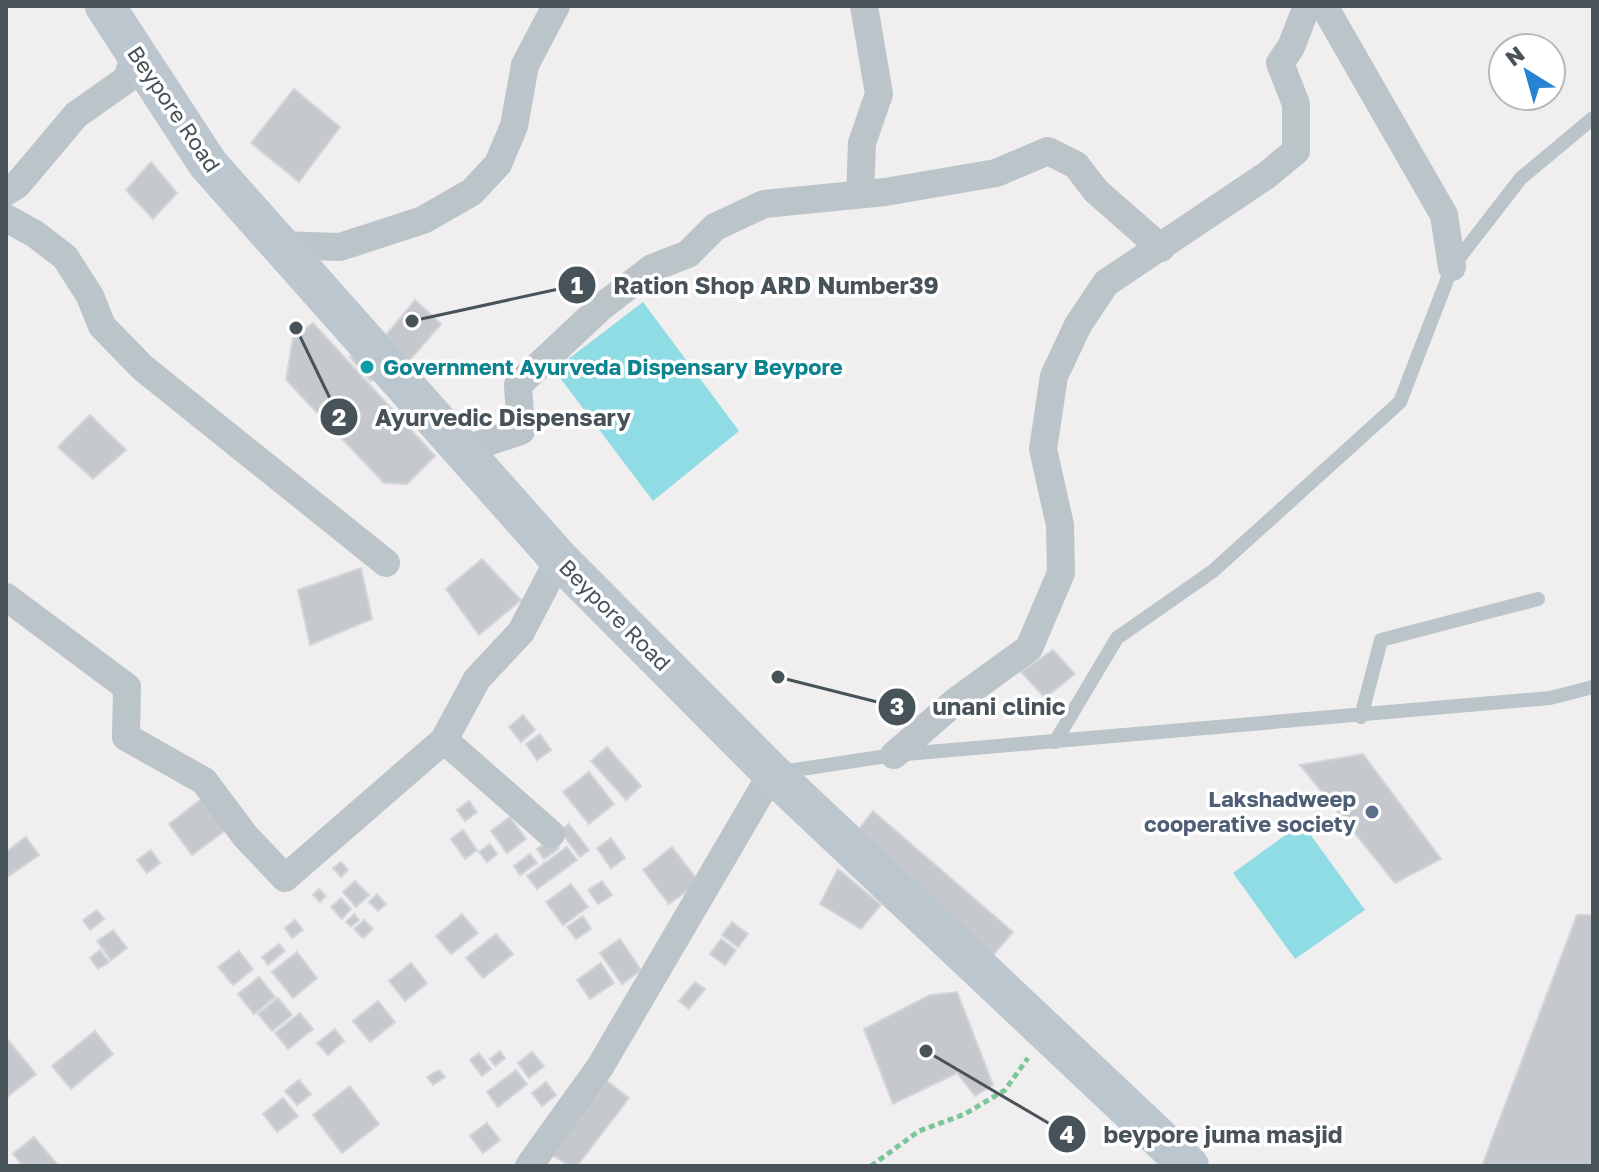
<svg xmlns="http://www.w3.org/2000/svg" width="1599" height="1172" font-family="'Golos Text',sans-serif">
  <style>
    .water { fill: #8fdce5 }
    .building { fill: #c5c9cd; stroke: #d2d5d9; stroke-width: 2 }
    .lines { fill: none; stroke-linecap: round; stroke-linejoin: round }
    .path { stroke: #7ac698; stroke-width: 5; stroke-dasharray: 6 4; stroke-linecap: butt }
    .service { stroke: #bac4c9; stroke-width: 14 }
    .minor { stroke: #bac4c9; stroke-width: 28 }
    .secondary { stroke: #bbc6ce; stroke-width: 40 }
    .culture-dot { fill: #0f9aa8; stroke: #fff; stroke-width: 3 }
    .service-dot { fill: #5c6f8a; stroke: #fff; stroke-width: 3 }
    .labels { text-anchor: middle; stroke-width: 7; stroke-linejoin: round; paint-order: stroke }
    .street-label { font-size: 22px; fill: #475359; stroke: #fff }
    .culture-label { font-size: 22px; font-weight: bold; fill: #0d838f; stroke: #fff; text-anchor: start }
    .service-label { font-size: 22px; font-weight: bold; fill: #4e5e75; stroke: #fff; text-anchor: end }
    .leader { fill: none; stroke: #475359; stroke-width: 3 }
    .callout-dot { fill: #475359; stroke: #fff; stroke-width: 3 }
    .mark-label { font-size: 24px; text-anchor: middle; font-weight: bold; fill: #fff }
    .callout-label { font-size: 24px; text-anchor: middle; font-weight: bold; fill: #475359; stroke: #fff; stroke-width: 7; stroke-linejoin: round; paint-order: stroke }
  </style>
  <rect width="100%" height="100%" fill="#f0eeee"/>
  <path class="water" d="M643 302 739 431 653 501 554 370Z
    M1302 823 1365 910 1295 959 1233 873Z"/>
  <path class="building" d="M294 89 340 127 299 182 251 143Z
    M151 162 177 193 153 219 126 190Z
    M415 300 441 324 409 361 386 335Z
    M313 323 435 456 407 484 384 483 286 380 293 338Z
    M363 350 383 376 370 381 350 357Z
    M90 415 126 450 93 479 58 447Z
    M482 559 521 600 479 635 446 589Z
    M361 568 372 619 310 645 298 590Z
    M1053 650 1075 674 1045 698 1021 672Z
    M523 715 535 730 521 742 509 727Z
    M540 734 551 750 537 760 526 744Z
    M607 747 641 786 626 800 591 761Z
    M1363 754 1441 859 1395 883 1300 765Z
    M589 772 614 804 589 824 563 792Z
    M207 795 230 827 192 855 169 824Z
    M469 801 477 812 465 821 457 810Z
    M873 811 1013 932 988 961 856 833Z
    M510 817 526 839 507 853 491 831Z
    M569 824 589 850 580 857 560 831Z
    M463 830 477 850 465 859 451 839Z
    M26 837 39 855 6 878V852Z
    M553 838 559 848 544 859 537 849Z
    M611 838 625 858 611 868 597 848Z
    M490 844 497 854 487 862 479 852Z
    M567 847 577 860 537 889 527 876Z
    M672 847 699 882 669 904 643 870Z
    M151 850 160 863 147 873 137 860Z
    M530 854 537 863 520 875 514 866Z
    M341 862 348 870 341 877 333 868Z
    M838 869 881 905 861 929 820 904Z
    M355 881 369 895 356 907 343 892Z
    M602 881 612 895 598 904 588 890Z
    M571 884 588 907 563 925 546 902Z
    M319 889 326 896 320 902 313 895Z
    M377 894 386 904 378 911 369 902Z
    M341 898 351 909 342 919 331 907Z
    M97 910 104 919 90 930 83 920Z
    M354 914 359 920 351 927 346 922Z
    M462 914 478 933 451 954 436 936Z
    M1577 915H1593V1166H1482Z
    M583 916 591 929 576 939 567 927Z
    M295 920 303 930 292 938 285 928Z
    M364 920 373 929 363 938 354 929Z
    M732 922 748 934 738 947 722 935Z
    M113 930 127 948 111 960 97 941Z
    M496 934 513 954 483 978 466 958Z
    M620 939 641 970 622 984 600 953Z
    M721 939 736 950 725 965 710 954Z
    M279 944 285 951 268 965 262 957Z
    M100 950 109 962 98 969 90 958Z
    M239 951 253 969 233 985 218 967Z
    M297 952 317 978 293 998 272 972Z
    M411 963 427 983 405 1001 389 981Z
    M601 963 614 983 590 999 577 980Z
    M259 977 275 997 254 1014 238 994Z
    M695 982 705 989 689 1009 679 1001Z
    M957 992 993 1085 975 1096 957 1073 893 1104 864 1029 930 995Z
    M278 998 292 1015 272 1031 258 1014Z
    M378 1001 395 1022 370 1042 353 1021Z
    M300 1013 313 1029 288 1049 275 1033Z
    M335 1029 344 1041 328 1055 317 1043Z
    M95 1031 113 1054 71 1089 52 1066Z
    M8 1040 36 1074 6 1098V1042Z
    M500 1051 505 1058 495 1066 490 1059Z
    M532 1052 544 1066 529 1078 518 1063Z
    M479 1053 491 1069 482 1076 470 1060Z
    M439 1070 445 1077 433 1085 427 1077Z
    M516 1070 527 1084 498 1107 487 1092Z
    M299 1080 311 1094 297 1105 285 1091Z
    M607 1081 629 1098 577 1166H570L552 1155Z
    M546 1082 556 1095 542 1106 532 1093Z
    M350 1086 379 1124 342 1153 313 1115Z
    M283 1098 298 1116 277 1132 263 1114Z
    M487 1123 500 1140 483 1153 470 1136Z
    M34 1137 58 1165 57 1166H23L13 1154Z"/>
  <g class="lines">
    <path class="path" d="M871 1166 919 1131 965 1114 1005 1090 1028 1058"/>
    <path class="service" d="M1361 717 1381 640 1538 599
      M1055 742 1117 638 1213 571 1400 402 1452 267 1521 178 1593 118
      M781 772 894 755 1550 698 1593 687"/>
    <path class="minor" d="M1324 6 1444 215 1452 267
      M6 192 17 185 76 115 127 79 134 57 127 43
      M860 194 862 143 879 94 864 6
      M6 218 35 234 65 257 90 296 102 326 143 368 386 563
      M280 245 340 247 423 220 472 192 498 164 514 126 525 65 556 6
      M463 450 521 431 518 385 600 308 652 268 688 254 715 227 764 204 885 192 996 173 1048 151 1076 165 1096 191 1161 248
      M6 597 127 687 126 737 204 781 246 837 285 878 444 740
      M894 755 956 701 1029 648 1061 573 1060 525 1043 449 1054 376 1078 325 1106 283 1267 175 1296 151V104L1280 63 1291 47 1307 6
      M551 834 444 740 477 679 521 632 559 559
      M529 1166 600 1067 772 773"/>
    <path class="secondary" d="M105 6 208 164 559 559 772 773 1189 1166"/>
  </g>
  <circle class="culture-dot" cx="367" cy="367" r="8"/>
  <circle class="service-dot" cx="1372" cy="812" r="8"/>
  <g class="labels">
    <g class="street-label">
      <text transform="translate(174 109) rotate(56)" y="8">Beypore Road</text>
      <text transform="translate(615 615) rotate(45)" y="8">Beypore Road</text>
    </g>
    <g class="culture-label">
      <text x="383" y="375">Government Ayurveda Dispensary Beypore</text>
    </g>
    <g class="service-label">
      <text x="1356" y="807">Lakshadweep<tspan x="1356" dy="25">cooperative society</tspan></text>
    </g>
  </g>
  <path class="leader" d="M412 321L577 285M296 328L339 417M778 677L897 707M926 1051L1067 1134"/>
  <g class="callout-dot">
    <circle cx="412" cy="321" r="8"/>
    <circle cx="296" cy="328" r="8"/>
    <circle cx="778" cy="677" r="8"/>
    <circle cx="926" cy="1051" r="8"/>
    <circle cx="577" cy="285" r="20"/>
    <circle cx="339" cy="417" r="20"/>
    <circle cx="897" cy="707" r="20"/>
    <circle cx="1067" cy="1134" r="20"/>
  </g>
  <g class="mark-label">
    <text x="577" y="294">1</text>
    <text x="339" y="426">2</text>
    <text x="897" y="715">3</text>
    <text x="1067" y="1143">4</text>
  </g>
  <g class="callout-label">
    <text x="776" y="294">Ration Shop ARD Number39</text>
    <text x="503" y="426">Ayurvedic Dispensary</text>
    <text x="999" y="715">unani clinic</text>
    <text x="1223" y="1143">beypore juma masjid</text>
  </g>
  <rect width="1599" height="1172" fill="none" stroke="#475359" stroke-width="16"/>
  <g transform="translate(1527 72) rotate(323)"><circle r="38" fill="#ffffff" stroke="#b5babd" stroke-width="2"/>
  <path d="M0-6L14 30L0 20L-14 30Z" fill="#2783d1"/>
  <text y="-12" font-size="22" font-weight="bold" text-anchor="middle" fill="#475359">N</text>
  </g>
</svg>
